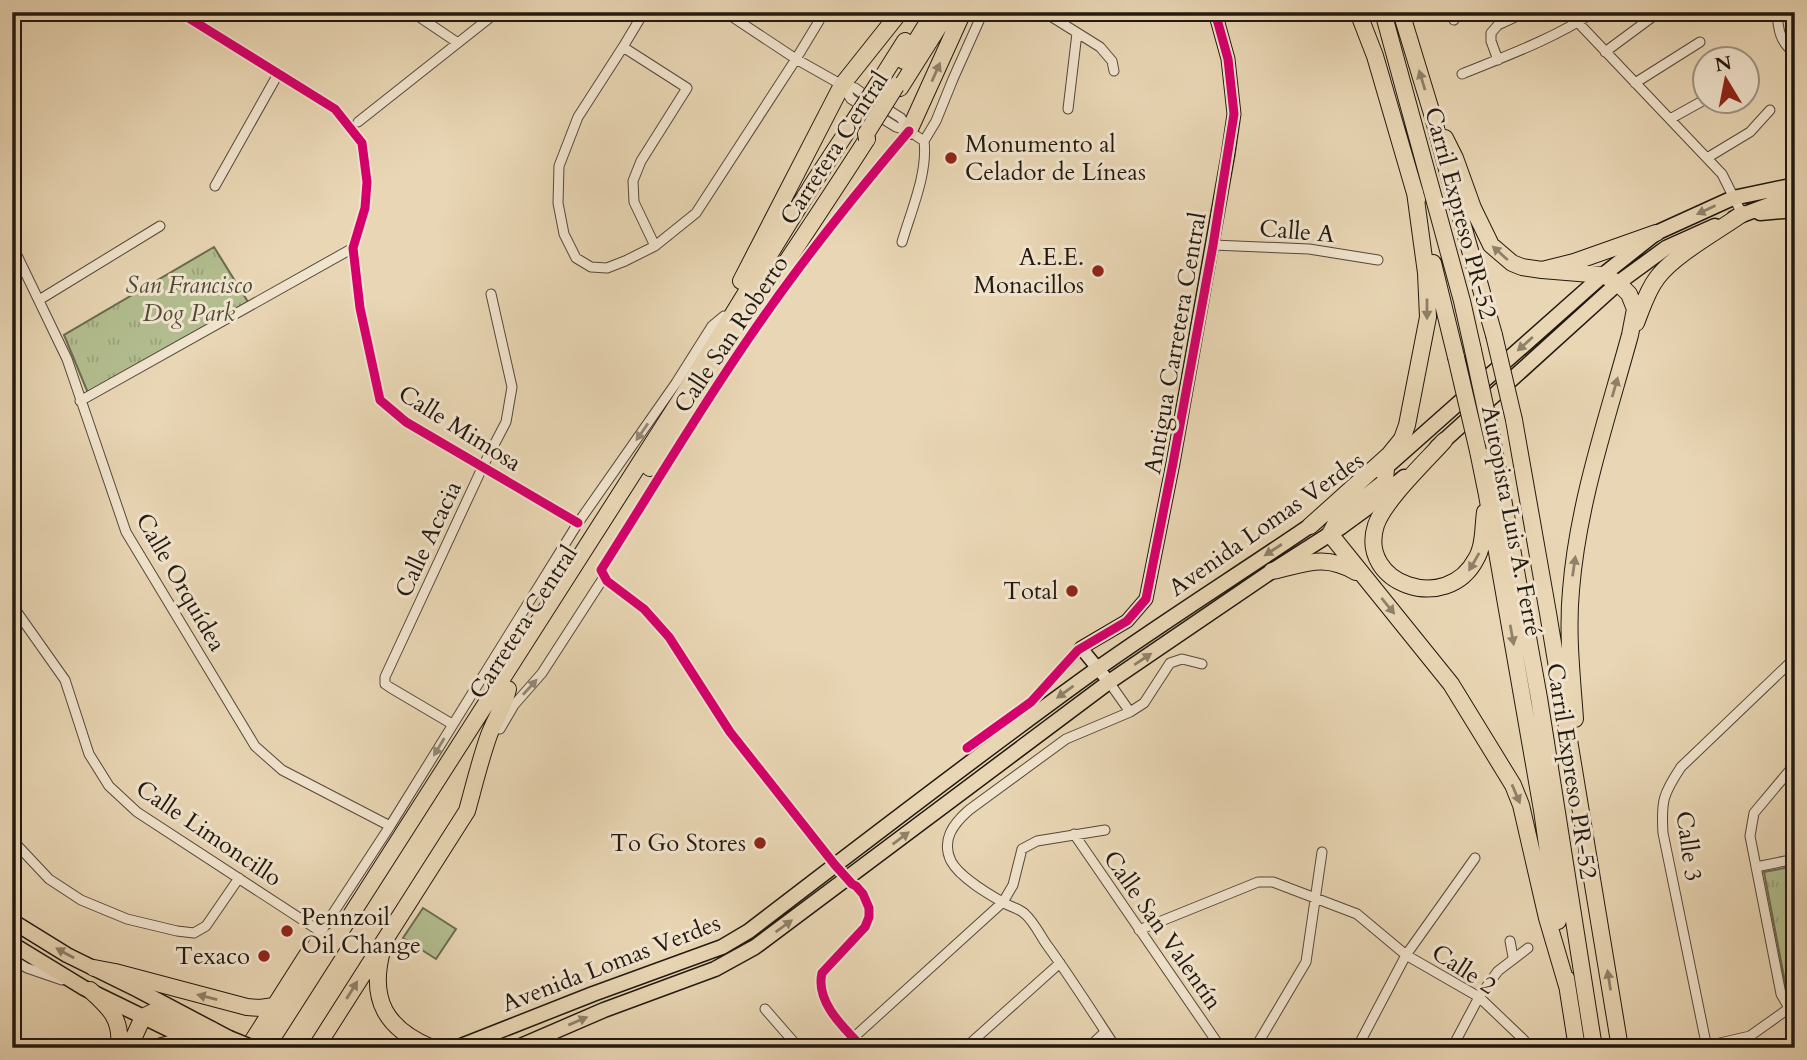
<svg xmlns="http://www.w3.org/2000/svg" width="1807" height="1060" font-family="Cardo,serif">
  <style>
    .grass { fill: #b3be90; stroke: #6a6c50; stroke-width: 2 }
    .park { fill: url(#park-tufts); stroke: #6a6c50; stroke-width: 2 }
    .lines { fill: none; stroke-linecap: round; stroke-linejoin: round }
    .street-casing { stroke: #544839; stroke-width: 11 }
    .secondary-casing { stroke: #221910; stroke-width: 15 }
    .primary-casing { stroke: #221910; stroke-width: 17 }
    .highway-casing { stroke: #221910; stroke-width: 18 }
    .street { stroke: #f1e4ce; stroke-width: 9 }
    .secondary { stroke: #f1e4ce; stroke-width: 12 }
    .primary { stroke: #e9d6b4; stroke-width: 14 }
    .highway { stroke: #e9d6b4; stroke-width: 16 }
    .primary-bridge-casing { stroke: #221910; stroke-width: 17; stroke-linecap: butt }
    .highway-bridge-casing { stroke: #221910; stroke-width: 18; stroke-linecap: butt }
    .primary-bridge { stroke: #e9d6b4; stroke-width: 14 }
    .highway-bridge { stroke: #e9d6b4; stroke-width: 16 }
    .cycleway-casing { stroke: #f1e4ce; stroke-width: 13 }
    .cycleway { stroke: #d6006c; stroke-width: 9 }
    .oneway { fill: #8f816a }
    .oneway2 { fill: #948978 }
    .poi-dot { fill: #8f2418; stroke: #f1e4ce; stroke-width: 2.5 }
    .labels { text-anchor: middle; stroke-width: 6; stroke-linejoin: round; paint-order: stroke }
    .poi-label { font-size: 24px; fill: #221910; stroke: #f1e4ce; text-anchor: end }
    .street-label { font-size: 24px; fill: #221910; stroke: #f1e4ce }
    .park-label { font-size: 24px; font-style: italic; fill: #4e4b36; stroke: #f1e4ce }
  </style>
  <defs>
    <pattern id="park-tufts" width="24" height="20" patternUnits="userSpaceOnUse" patternTransform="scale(1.75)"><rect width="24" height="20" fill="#b3be90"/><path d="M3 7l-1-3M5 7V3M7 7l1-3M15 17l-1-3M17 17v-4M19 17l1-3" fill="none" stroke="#9aa37b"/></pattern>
  </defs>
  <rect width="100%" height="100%" fill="#e9d6b4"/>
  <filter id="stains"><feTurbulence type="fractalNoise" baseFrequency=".00286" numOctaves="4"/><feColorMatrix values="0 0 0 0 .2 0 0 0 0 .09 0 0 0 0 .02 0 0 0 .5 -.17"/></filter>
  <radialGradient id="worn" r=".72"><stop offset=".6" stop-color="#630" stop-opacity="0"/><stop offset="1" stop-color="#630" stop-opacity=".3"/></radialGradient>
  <path class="grass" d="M423 908 456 929 436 959 403 938Z"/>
  <path class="park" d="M214 247 248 302 88 393 64 335Z
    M1795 866V995H1794L1787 993 1764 872Z"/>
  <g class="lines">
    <g class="street-casing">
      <path id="street" d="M179 12 335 109 362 143 367 182 365 208 353 248 360 308 380 400 406 422 578 523
        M412 12 458 43
        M644 12 623 47 578 117 559 166 558 203 564 234 576 258 591 267 607 268 625 261 655 246 696 213 796 59 819 21 822 12
        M725 12 796 59 842 85 855 88 870 99
        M1044 12 1100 47 1112 61 1114 71
        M1449 12 1454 20
        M1568 12 1722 174 1742 214
        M1777 12C1778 29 1780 43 1795 53
        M623 47 687 88 641 161 633 181 634 202 655 246
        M1605 52 1659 12
        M1498 60 1491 41V33L1498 25 1526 12
        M1462 74C1506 56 1553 39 1594 12
        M1635 83 1700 42
        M842 85 851 99 896 127 909 131 924 141
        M882 106 901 118 909 131
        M1068 109 1077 33
        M1670 119 1706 99
        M358 122 497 12
        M924 141 936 121 953 79 983 12
        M1707 158 1750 132 1770 110
        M215 186 278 74
        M902 242C911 211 928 173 924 141
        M12 245 67 359 126 532 255 746 282 770 390 826
        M1213 245 1309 249 1378 260
        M39 300 160 226
        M80 401 353 248
        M12 605 65 680 89 754 109 786 137 812 321 932
        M1109 682 1130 712
        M452 724 391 688 385 684V677L483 466 506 422 512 387 491 294
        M500 729 514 705 542 673 604 577
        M967 748 1031 702 1081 648
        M1074 834 1221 1048
        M12 835 17 845 49 879 81 900 127 919 177 931 194 933 206 926 239 878
        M1756 867 1795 859
        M1139 930 1258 882H1273L1357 914 1406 955 1479 997 1524 1040 1527 1048
        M1510 941 1513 957
        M313 944 390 826 578 523 676 383 712 326 724 316
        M12 959 27 968 62 980
        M1789 1008 1781 994 1750 836 1754 813 1795 764
        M765 1009 799 1048
        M12 1045 25 1048
        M1707 1046 1750 1036 1795 1004
        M842 1048 1003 902 1013 885 1022 849 1037 841 1105 830
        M863 1048C844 1028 815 1002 822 973L865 927 869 917V908L863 894 856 886 852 884 835 865 730 732 669 637 644 609 607 581 601 570C664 471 723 370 793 276 830 226 869 178 909 131
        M965 1048 1060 963
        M1088 1048 1105 1032
        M1116 1048C1093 1013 1071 978 1047 945 1040 935 1034 922 1025 914 1020 909 1012 907 1006 904 990 895 960 878 951 861 941 840 953 824 969 810L1066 739 1130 712 1144 703 1170 663 1182 659 1202 664
        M1255 1048 1306 962 1322 852
        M1357 1048 1406 955 1475 858
        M1452 1048 1479 997 1498 971 1528 948
        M1707 1048 1663 833C1661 801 1663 794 1681 767L1795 658"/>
    </g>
    <g class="secondary-casing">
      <path id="secondary" d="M1109 682 1081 648 1127 621 1146 599 1173 463 1228 155 1234 114 1228 59 1215 12"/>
    </g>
    <g class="primary-casing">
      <path id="primary" d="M1760 213 1795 210
        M1734 218 1795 195
        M1437 447 1618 283 1666 248 1715 226
        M1383 470 1603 275 1656 233 1733 198 1795 185
        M12 921 67 955 138 990 229 1038
        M12 944 84 988 199 1044
        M456 1048 593 994 722 947 749 931C864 843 979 754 1097 669 1169 618 1244 571 1317 521
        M516 1048 604 1010 715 969 755 947 1109 682 1272 571 1341 527 1367 508 1404 477"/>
    </g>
    <g class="highway-casing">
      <path id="highway" d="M1358 12 1375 56 1417 200
        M1383 12 1462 301 1473 350
        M1401 12 1433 117 1445 162 1494 335
        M904 61 934 12
        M881 79 905 41
        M900 88 948 12
        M909 131 963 12
        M1445 138 1455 158 1473 208 1491 245 1512 263 1522 267 1542 270 1574 262 1656 233
        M1433 263 1456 357
        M1542 270 1603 275 1618 283 1629 294 1635 309 1630 335C1607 419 1578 503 1571 590 1567 633 1572 677 1575 719
        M741 281 842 85 900 12
        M1636 323C1642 308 1647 291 1657 278 1674 255 1718 231 1742 214
        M1514 420 1548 613 1620 1048
        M1492 438 1539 698 1594 1048
        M1444 441C1426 461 1384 501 1376 525 1357 584 1447 615 1476 559 1484 546 1483 527 1485 512
        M1478 451 1487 495 1542 810 1558 921
        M650 468C721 358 796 250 867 139
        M1386 468 1385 482 1338 519 1330 534 1451 684 1513 785 1521 805 1547 918 1567 986
        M1310 526 1389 455 1402 439 1407 425 1428 317 1426 273 1415 192
        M1272 571C1305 564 1324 553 1356 572
        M382 951C369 1000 386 1029 432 1048
        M94 968 115 972 247 1007 260 1008 274 1006
        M1566 978 1577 1048
        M90 990C110 1008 122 1019 119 1048
        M129 1048 143 1017 153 1012 162 1013 204 1032 212 1030
        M154 1048 170 1044 201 1045
        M248 1048 309 952 335 935
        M266 1048 682 397 814 182 852 124
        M316 1048 467 811C474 786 480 760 489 735 495 719 505 705 508 689"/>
    </g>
    <use href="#street" class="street"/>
    <use href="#secondary" class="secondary"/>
    <use href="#primary" class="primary"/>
    <use href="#highway" class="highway"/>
    <g class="primary-bridge-casing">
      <path id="primary-bridge" d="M229 1038 254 1048"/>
    </g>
    <g class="highway-bridge-casing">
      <path id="highway-bridge" d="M852 124 881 79
        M867 139 866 134 896 86
        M1494 335 1514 420
        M1473 350 1492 438
        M1456 357 1478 451"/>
    </g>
    <use href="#primary-bridge" class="primary-bridge"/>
    <use href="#highway-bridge" class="highway-bridge"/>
    <g class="cycleway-casing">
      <path id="cycleway" d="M179 12 335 109 362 143 367 182 365 208 353 248 360 308 380 400 406 422 578 523
        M967 748 1031 702 1078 650 1127 621 1146 599 1173 463 1213 245 1234 114 1228 59 1215 12
        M863 1048C844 1028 815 1002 822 973L865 927 869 917V908L863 894 856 886 852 884 835 865 730 732 669 637 644 609 607 581 601 570C664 471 723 370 793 276 830 226 869 178 909 131"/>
    </g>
    <use href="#cycleway" class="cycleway"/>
  </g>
  <defs><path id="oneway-solid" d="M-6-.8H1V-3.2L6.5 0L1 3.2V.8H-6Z" transform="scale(1.75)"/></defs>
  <g class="oneway">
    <use href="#oneway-solid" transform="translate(936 72) rotate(-66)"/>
    <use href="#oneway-solid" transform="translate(1422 80) rotate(-107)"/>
    <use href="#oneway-solid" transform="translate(1706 210) rotate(155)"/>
    <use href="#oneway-solid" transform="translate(1500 253) rotate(-138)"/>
    <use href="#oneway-solid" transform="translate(1427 309) rotate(90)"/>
    <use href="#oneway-solid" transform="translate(1525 344) rotate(138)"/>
    <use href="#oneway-solid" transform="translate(1615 387) rotate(-74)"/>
    <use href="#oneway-solid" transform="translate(1273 550) rotate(147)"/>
    <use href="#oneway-solid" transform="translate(1474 562) rotate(120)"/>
    <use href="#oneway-solid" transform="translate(1574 566) rotate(-82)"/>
    <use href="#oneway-solid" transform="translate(1388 606) rotate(51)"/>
    <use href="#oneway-solid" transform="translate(1512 635) rotate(80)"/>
    <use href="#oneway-solid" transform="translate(1143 659) rotate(-34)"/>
    <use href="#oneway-solid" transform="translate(1065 692) rotate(144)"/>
    <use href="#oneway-solid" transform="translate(1516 794) rotate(67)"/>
    <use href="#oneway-solid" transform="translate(901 838) rotate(-37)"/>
    <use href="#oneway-solid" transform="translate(784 926) rotate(-36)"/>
    <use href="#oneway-solid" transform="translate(65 953) rotate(-151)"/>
    <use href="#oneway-solid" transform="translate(1609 980) rotate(-99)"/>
    <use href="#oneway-solid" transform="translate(352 990) rotate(-58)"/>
    <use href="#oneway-solid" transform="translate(207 997) rotate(-166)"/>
    <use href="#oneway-solid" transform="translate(578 1021) rotate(-23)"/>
  </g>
  <g class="oneway2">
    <use href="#oneway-solid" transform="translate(642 432) rotate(125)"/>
    <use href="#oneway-solid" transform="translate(530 687) rotate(-48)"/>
    <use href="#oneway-solid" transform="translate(439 747) rotate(121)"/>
  </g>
  <g class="poi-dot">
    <circle cx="951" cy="158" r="7"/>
    <circle cx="1098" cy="271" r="7"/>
    <circle cx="1072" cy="591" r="7"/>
    <circle cx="760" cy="843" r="7"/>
    <circle cx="287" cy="931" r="7"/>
    <circle cx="264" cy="956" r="7"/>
  </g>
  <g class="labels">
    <g class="poi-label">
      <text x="965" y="152" text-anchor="start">Monumento al<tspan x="965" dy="28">Celador de Líneas</tspan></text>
      <text x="1084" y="265">A.E.E.<tspan x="1084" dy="28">Monacillos</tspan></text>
      <text x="1058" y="599">Total</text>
      <text x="746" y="851">To Go Stores</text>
      <text x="301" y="925" text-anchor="start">Pennzoil<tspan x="301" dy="28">Oil Change</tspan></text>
      <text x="250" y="964">Texaco</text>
    </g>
    <g class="street-label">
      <text transform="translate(834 148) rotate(-57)" y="8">Carretera Central</text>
      <text transform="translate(1461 213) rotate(75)" y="8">Carril Expreso PR-52</text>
      <text transform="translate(1297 231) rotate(5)" y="8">Calle A</text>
      <text transform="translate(731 334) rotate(-56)" y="8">Calle San Roberto</text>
      <text transform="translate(1175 343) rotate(-80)" y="8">Antigua Carretera Central</text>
      <text transform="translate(460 428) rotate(32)" y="8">Calle Mimosa</text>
      <text transform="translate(1512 521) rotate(79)" y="8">Autopista Luis A. Ferré</text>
      <text transform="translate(1266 524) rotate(-35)" y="8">Avenida Lomas Verdes</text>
      <text transform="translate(428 539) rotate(-65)" y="8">Calle Acacia</text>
      <text transform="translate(181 582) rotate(60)" y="8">Calle Orquídea</text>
      <text transform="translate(523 622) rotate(-57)" y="8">Carretera Central</text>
      <text transform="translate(1572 771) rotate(81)" y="8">Carril Expreso PR-52</text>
      <text transform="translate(209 833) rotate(34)" y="8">Calle Limoncillo</text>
      <text transform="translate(1689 846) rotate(82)" y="8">Calle 3</text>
      <text transform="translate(1163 930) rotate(55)" y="8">Calle San Valentín</text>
      <text transform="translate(611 963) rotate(-21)" y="8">Avenida Lomas Verdes</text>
      <text transform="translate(1464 969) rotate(33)" y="8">Calle 2</text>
    </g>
    <g class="park-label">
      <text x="189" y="293">San Francisco<tspan x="189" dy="28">Dog Park</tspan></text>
    </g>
  </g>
  <rect width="1807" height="1060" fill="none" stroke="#e9d6b4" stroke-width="42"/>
  <rect x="14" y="14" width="1779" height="1032" fill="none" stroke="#221910" stroke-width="3.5"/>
  <rect x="21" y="21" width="1765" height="1018" fill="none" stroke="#221910" stroke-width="2"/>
  <g transform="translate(1726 80) rotate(350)"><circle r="33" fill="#f1e4ce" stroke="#9e9382" stroke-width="2"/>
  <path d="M0-5L12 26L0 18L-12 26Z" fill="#8f2418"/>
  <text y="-10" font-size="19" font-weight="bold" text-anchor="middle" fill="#221910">N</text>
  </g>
  <rect width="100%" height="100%" filter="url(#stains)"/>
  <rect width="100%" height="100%" fill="url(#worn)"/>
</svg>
